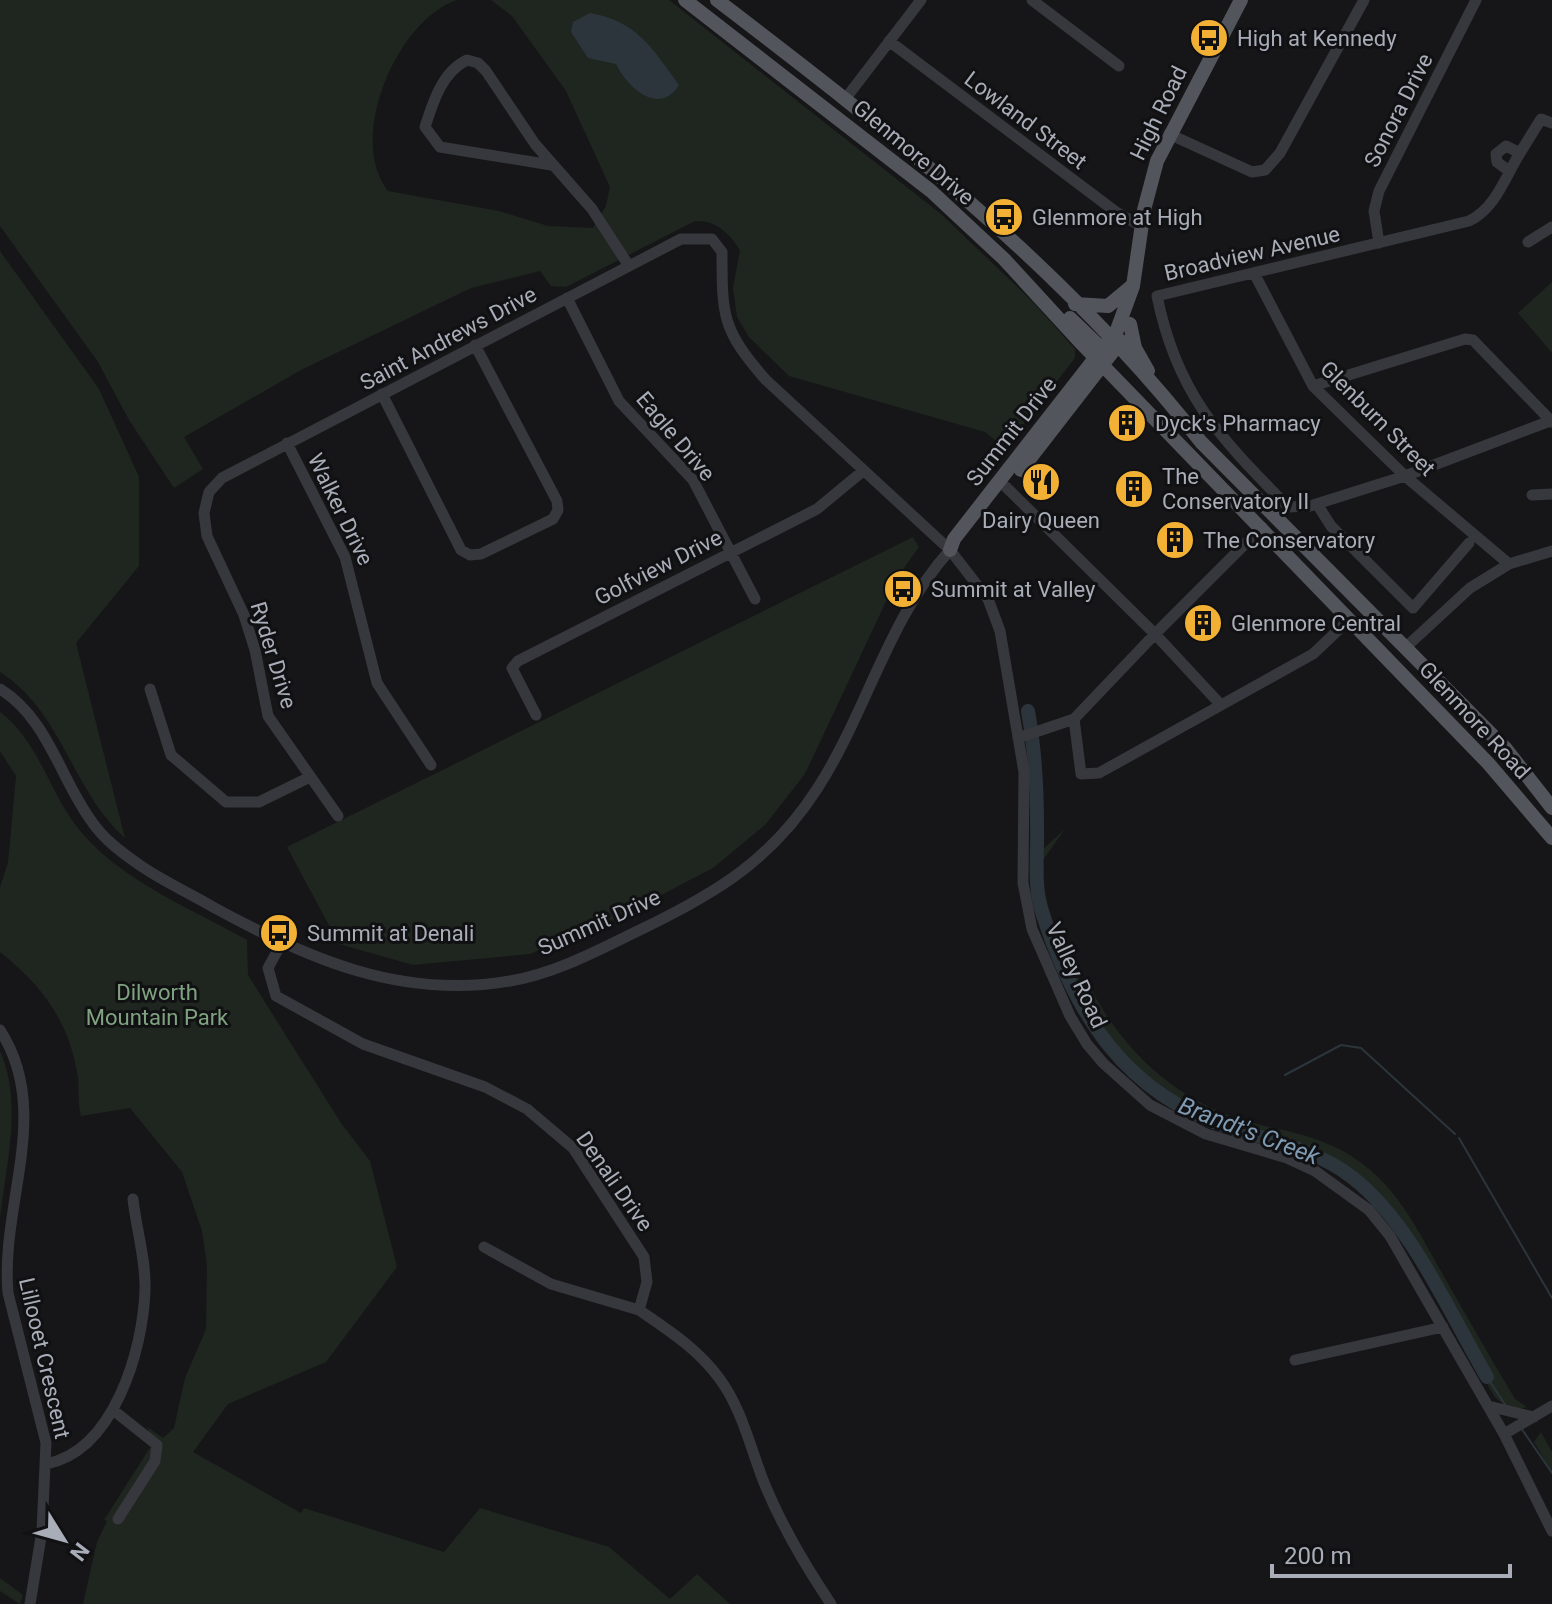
<svg xmlns="http://www.w3.org/2000/svg" width="1552" height="1604" font-family="Roboto,sans-serif">
  <style>
    .green { fill: #1e261f }
    .water { fill: #2c353c }
    .lines { fill: none; stroke-linecap: round; stroke-linejoin: round }
    .stream { stroke: #2c353c; stroke-width: 2 }
    .river { stroke: #2c353c; stroke-width: 14 }
    .minor { stroke: #37383d; stroke-width: 11 }
    .major { stroke: #53555c; stroke-width: 14 }
    .labels { text-anchor: middle; stroke-width: 6; stroke-linejoin: round; paint-order: stroke }
    .poi-label { font-size: 22px; fill: #a8adb8; stroke: #111113; text-anchor: start }
    .street-label { font-size: 22px; fill: #a8adb8; stroke: #111113 }
    .park-label { font-size: 22px; fill: #7fa381; stroke: #111113 }
    .water-label { font-size: 24px; font-style: italic; fill: #7f9bb3; stroke: #111113 }
  </style>
  <rect width="100%" height="100%" fill="#161618"/>
  <path class="green" d="M0 0H457C398 19 346 138 388 191L499 211 548 226 593 228 606 206 610 187 566 91 512 16 491 0H669L941 214 1032 301 1075 349V358L1005 448 985 432 789 376 749 337 737 317 733 288 740 250C729 233 716 220 695 221L566 287 551 286 540 271 471 288 301 370 184 437 203 469 174 488 129 420 98 362 0 226Z
    M0 251 99 389 139 477V566L76 643 125 838C71 790 63 712 0 672Z
    M1552 282V353L1518 313Z
    M913 537 919 547 897 578 805 774 765 825 713 868 613 920 530 954 413 965 339 944 287 847Z
    M0 712C41 743 49 795 82 833 124 882 192 909 247 940L248 975 341 1123 370 1161 397 1267 326 1362 228 1404 193 1452 301 1513 304 1508 444 1552 480 1508 609 1547 670 1599 697 1574 730 1604H83L97 1542 107 1521 104 1520 153 1443 147 1427 163 1438 174 1428 185 1378 206 1329 207 1265 202 1231 182 1172 130 1108 81 1116C78 1104 79 1090 78 1078 70 1023 43 986 0 952V887L8 863 16 776 0 751Z
    M1065 829 1043 860V887L1052 919 1083 988 1089 985C1124 1054 1182 1106 1257 1124 1296 1133 1331 1139 1364 1165 1400 1192 1420 1234 1442 1273 1466 1315 1490 1357 1515 1399L1527 1407C1515 1411 1502 1405 1494 1396 1459 1336 1413 1236 1363 1192 1319 1154 1260 1147 1208 1125 1128 1092 1088 1038 1056 960 1042 928 1031 897 1030 861Z
    M0 1051C23 1103 6 1164 0 1218Z
    M1541 1432 1552 1452V1473L1534 1442Z
    M0 1578 23 1595 20 1604 0 1591Z"/>
  <path class="water" d="M590 13C637 21 653 49 679 85 659 117 627 87 616 64L588 58 571 32 573 22Z"/>
  <g class="lines">
    <path class="stream" d="M1285 1075 1341 1045 1361 1048 1455 1134
      M1459 1138 1552 1298
      M1487 1377 1506 1406
      M1521 1428 1552 1473"/>
    <path class="river" d="M1028 711C1035 750 1037 786 1037 825 1038 855 1033 887 1043 915 1076 1016 1126 1094 1230 1128 1272 1141 1318 1150 1353 1178 1411 1223 1450 1314 1487 1377"/>
    <path class="minor" d="M1032 0 1119 66
      M889 41 1116 212 1141 226
      M846 98 921 0
      M1169 134 1252 172 1265 170 1280 153 1364 0
      M1520 153 1541 119 1552 123
      M551 165 440 147 425 127C433 102 442 72 467 60L478 63 486 71 535 144 592 209 629 266
      M1509 171 1497 162 1496 154 1506 146 1520 153C1505 177 1496 208 1469 221L1157 296C1177 395 1220 437 1288 507L1310 506 1405 476 1550 421
      M1528 242 1552 227
      M1379 243 1374 211 1379 191 1476 0
      M1254 273 1313 386 1405 476 1509 564
      M567 298 619 401 693 480 755 599
      M1313 386 1465 339 1473 340 1552 422
      M382 394 461 550 470 555 481 554 553 519 558 510 557 501 475 345
      M287 443 345 557 377 683 431 765
      M1006 487 1155 634 1262 527
      M1532 495 1552 494
      M1317 504 1331 526 1413 608 1469 543
      M1406 647 1470 588 1509 564 1552 551
      M0 689C47 718 59 775 90 819 103 839 121 852 141 866 163 881 189 893 213 907 306 958 401 1000 510 981 558 973 602 948 646 927 718 892 772 859 817 789 867 712 887 620 950 550
      M150 689 171 755 226 802H259L308 778
      M536 715 512 668 518 661 817 509 863 471
      M1074 719 1081 774 1099 773 1313 654 1350 619
      M1018 738 1074 719 1155 634 1220 704
      M338 816 268 716 255 650 244 615 207 536 204 513 209 492 222 478 681 239H712L722 252C722 316 722 330 766 380L950 550 988 599 1000 631 1024 772 1023 883 1032 929 1070 1016 1087 1044 1103 1063 1150 1105 1206 1134 1287 1158 1315 1171 1369 1210 1390 1236 1504 1434 1552 1531
      M281 944 268 968 276 996 363 1044 485 1087 527 1109 573 1148 644 1257 647 1282 639 1310C668 1330 698 1349 719 1378 741 1407 750 1446 763 1480 781 1525 804 1564 831 1604
      M0 1030C53 1112 0 1204 8 1293L46 1443 42 1531 30 1604
      M484 1247 551 1284 639 1310
      M1295 1360 1443 1327
      M1488 1406 1534 1417
      M113 1410 157 1445 155 1461 118 1519
      M1504 1434 1552 1406
      M46 1464C114 1451 143 1350 145 1290 146 1259 136 1228 133 1199"/>
    <path class="major" d="M685 0 931 191 1004 259 1082 344 1488 763 1552 838
      M717 0C890 132 1066 269 1201 442L1506 749 1552 808
      M1075 304 1108 306 1132 286
      M1070 318 1099 346 1113 348
      M1130 324 1135 348 1148 371
      M1021 470 1121 341
      M950 550 954 539 1117 330 1133 286 1144 210 1157 161 1241 0"/>
  </g>
  <defs>
    <g id="bus-disc" transform="scale(2)"><circle r="9.5" fill="#f2b134" stroke="#111113"/><path d="M-5-6H5V4H4V6H2V4H-2V6H-4V4H-5ZM-3.5-4V0h7V-4ZM-3.5 1.2v1.5H-2V1.2ZM2 1.2v1.5H3.5V1.2Z" fill="#111"/></g>
    <g id="building-disc" transform="scale(2)"><circle r="9.5" fill="#f2b134" stroke="#111113"/><path d="M-4-6H4V6H1V3H-1V6H-4ZM-2.5-4.3h1.7v1.8h-1.7ZM.8-4.3h1.7v1.8H.8ZM-2.5-1h1.7V.8h-1.7ZM.8-1h1.7V.8H.8Z" fill="#111"/></g>
    <g id="restaurant-disc" transform="scale(2)"><circle r="9.5" fill="#f2b134" stroke="#111113"/><path d="M-5-6h1v4h1v-4h1v4h1v-4h1v5L-1.5 .5V6h-2V.5L-5-1ZM5-6V6H3V1.5H1.5Q1.5-4 5-6Z" fill="#111"/></g>
  </defs>
  <g fill-rule="evenodd">
    <use href="#bus-disc" x="1209" y="38"/>
    <use href="#bus-disc" x="1004" y="217"/>
    <use href="#building-disc" x="1127" y="423"/>
    <use href="#restaurant-disc" x="1041" y="482"/>
    <use href="#building-disc" x="1134" y="489"/>
    <use href="#building-disc" x="1175" y="540"/>
    <use href="#bus-disc" x="903" y="589"/>
    <use href="#building-disc" x="1203" y="623"/>
    <use href="#bus-disc" x="279" y="933"/>
  </g>
  <g class="labels">
    <g class="poi-label">
      <text x="1237" y="46">High at Kennedy</text>
      <text x="1032" y="225">Glenmore at High</text>
      <text x="1155" y="431">Dyck's Pharmacy</text>
      <text x="1162" y="484">The<tspan x="1162" dy="25">Conservatory II</tspan></text>
      <text x="1041" y="528" text-anchor="middle">Dairy Queen</text>
      <text x="1203" y="548">The Conservatory</text>
      <text x="931" y="597">Summit at Valley</text>
      <text x="1231" y="631">Glenmore Central</text>
      <text x="307" y="941">Summit at Denali</text>
    </g>
    <g class="street-label">
      <text transform="translate(1398 110) rotate(-63)" y="8">Sonora Drive</text>
      <text transform="translate(1158 113) rotate(-64)" y="8">High Road</text>
      <text transform="translate(1026 120) rotate(37)" y="8">Lowland Street</text>
      <text transform="translate(914 152) rotate(40)" y="8">Glenmore Drive</text>
      <text transform="translate(1252 253) rotate(-13)" y="8">Broadview Avenue</text>
      <text transform="translate(448 338) rotate(-28)" y="8">Saint Andrews Drive</text>
      <text transform="translate(1378 418) rotate(45)" y="8">Glenburn Street</text>
      <text transform="translate(1011 431) rotate(-52)" y="8">Summit Drive</text>
      <text transform="translate(676 436) rotate(50)" y="8">Eagle Drive</text>
      <text transform="translate(341 509) rotate(64)" y="8">Walker Drive</text>
      <text transform="translate(658 567) rotate(-27)" y="8">Golfview Drive</text>
      <text transform="translate(274 655) rotate(73)" y="8">Ryder Drive</text>
      <text transform="translate(1475 720) rotate(47)" y="8">Glenmore Road</text>
      <text transform="translate(599 922) rotate(-24)" y="8">Summit Drive</text>
      <text transform="translate(1077 975) rotate(65)" y="8">Valley Road</text>
      <text transform="translate(615 1181) rotate(55)" y="8">Denali Drive</text>
      <text transform="translate(45 1358) rotate(77)" y="8">Lillooet Crescent</text>
    </g>
    <g class="park-label">
      <text x="157" y="1000">Dilworth<tspan x="157" dy="25">Mountain Park</tspan></text>
    </g>
    <g class="water-label">
      <text transform="translate(1249 1131) rotate(21)" y="8">Brandt's Creek</text>
    </g>
  </g>
  <g transform="translate(64 1540) rotate(127)" stroke="#111113" stroke-width="6" paint-order="stroke">
  <path d="M0-6L14 30L0 20L-14 30Z" fill="#a8adb8"/>
  <text y="-12" font-size="22" font-weight="bold" text-anchor="middle" fill="#a8adb8">N</text>
  </g>
  <path d="M1272 1564v12h238v-12" fill="none" stroke="#a8adb8" stroke-width="4"/>
  <text x="1284" y="1564" font-size="24" fill="#a8adb8" stroke="#111113" stroke-width="6" paint-order="stroke">200 m</text>
</svg>
